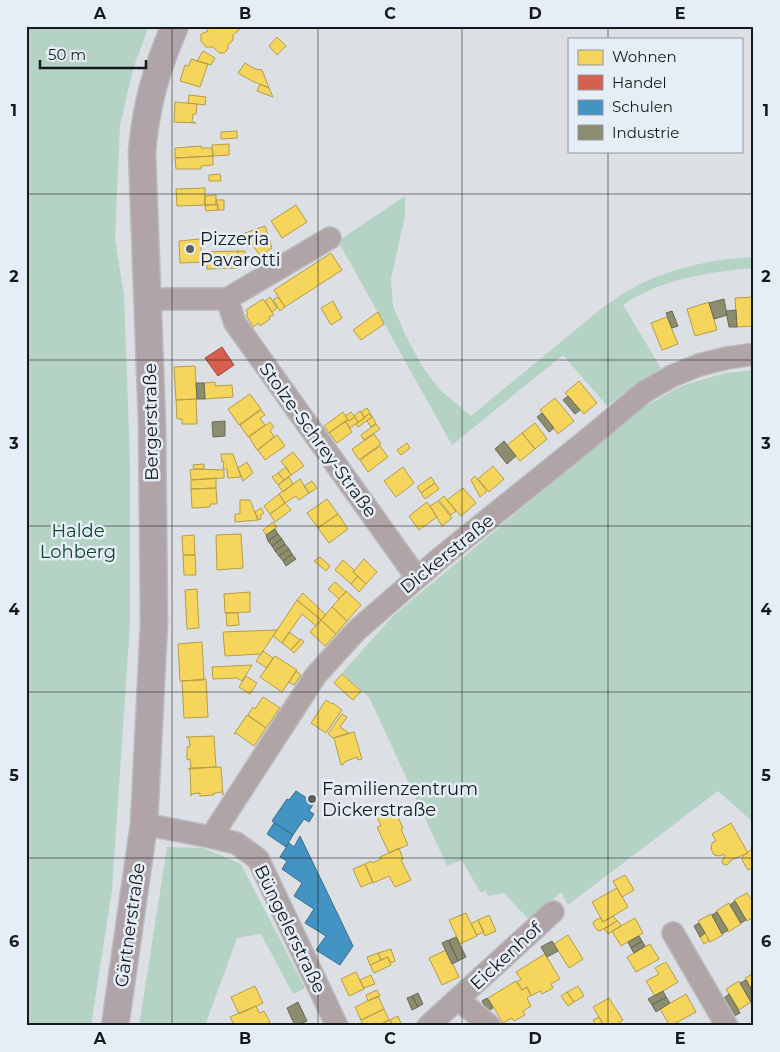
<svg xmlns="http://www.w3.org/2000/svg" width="780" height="1052" font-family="Montserrat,sans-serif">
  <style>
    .green { fill: #b4d3c4 }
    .homes { fill: #f6d55c; stroke: #b39d49 }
    .shops { fill: #d6604d; stroke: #9c4b3e }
    .schools { fill: #4393c3; stroke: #366e91 }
    .industry { fill: #8c8c6e; stroke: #696a55 }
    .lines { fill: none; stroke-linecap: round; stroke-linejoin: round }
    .minor-casing { stroke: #b9bcbf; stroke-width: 24 }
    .major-casing { stroke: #b9bcbf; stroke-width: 29 }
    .minor { stroke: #b1a4a6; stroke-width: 21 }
    .major { stroke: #b0a4a8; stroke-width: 26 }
    .grid { fill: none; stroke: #16191c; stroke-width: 1; stroke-opacity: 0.55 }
    .poi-dot { fill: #5b5f62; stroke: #e5edf6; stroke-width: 2 }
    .labels { text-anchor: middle; stroke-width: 5; stroke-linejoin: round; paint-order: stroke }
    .poi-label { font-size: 18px; fill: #16191c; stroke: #e5edf6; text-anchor: start }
    .street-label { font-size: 18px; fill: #16191c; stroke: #e5edf6 }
    .park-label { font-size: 18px; fill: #0f462c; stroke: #e5edf6 }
    .neatline { fill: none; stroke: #16191c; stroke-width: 2 }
    .grid-label { font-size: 16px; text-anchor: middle; font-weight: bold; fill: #16191c }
  </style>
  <rect width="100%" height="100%" fill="#dce0e4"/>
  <path class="green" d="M26 26H149L133 69 120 126 115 239 124 295 130 460V624L112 890 91 1026H26Z
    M405 196V216L391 279 393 306 405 334 422 366 440 390 471 416C501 391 532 366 562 341 584 323 605 304 629 290 666 269 711 259 754 257V268C709 272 661 279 623 305L661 368 644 378 607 406 563 355 452 445 339 243 344 237Z
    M754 370V823L718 791 568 905 561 892 530 921 504 893 488 896 486 891 480 892 462 860 447 866 369 697 342 673 393 616 641 409 681 386 725 373Z
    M167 847 203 848 241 864 305 988 293 994 261 934 237 938 205 1026H139Z"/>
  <path class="homes" d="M207 26H239V30L233 35V40L228 45V49L224 53H219L213 47H206L201 41V34L208 31Z
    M277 37 286 46 277 55 269 46Z
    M203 51 215 58 211 65 197 61Z
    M191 59 208 64 200 87 180 81 185 65 189 66Z
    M245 63 255 69 262 70 269 88 252 81 238 73Z
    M260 84 269 88 273 97 257 91Z
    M189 95 206 97 205 105 188 103Z
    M175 102 197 104 196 114H193L192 122 196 123 174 122Z
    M237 131V138L221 139V132Z
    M229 144V155L213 156 212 145Z
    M201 146V148H212L213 156 175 158V148Z
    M213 156V165L201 166V169H176L175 158Z
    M220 174 221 181H209V175Z
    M205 188V205L177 206 176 189Z
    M216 195V205H205V196Z
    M216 200H224V210H218Z
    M216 204H218V210L206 211 205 205Z
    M296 205 307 222 282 238 271 221Z
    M265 226 272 248 260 256 245 233Z
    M200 239 202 262 180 263 179 241Z
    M238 251H245V264H238Z
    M238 251V268L207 269V261L202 262 201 252Z
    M331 253 342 270 285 307 274 290Z
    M270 297 277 308 272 312 265 301Z
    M278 297 285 307 280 311 273 300Z
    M754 297V326L737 327 735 298Z
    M263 299 274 315 269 317 270 319 260 326 258 323 253 327 246 315 248 314 246 310Z
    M333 301 342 318 331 325 321 308Z
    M709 302 717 330 695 336 687 309Z
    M378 312 384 324 361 340 353 330Z
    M667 317 678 344 662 350 651 323Z
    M195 366 197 399 176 400 174 367Z
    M579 381 597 403 584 414 565 393Z
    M215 382V386L232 385 233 397 205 399 204 383Z
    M250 394 261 409 239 425 228 409Z
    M555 398 574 421 558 434 540 410Z
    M196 399 197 424H182V419H177L176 400Z
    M367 408 376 423 371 427 367 421 372 417 369 414 364 417 361 412Z
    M261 410 265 415 260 418 265 425 248 437 240 425Z
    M360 411 365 418 358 422 354 416Z
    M343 412 348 420 329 433 324 426Z
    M351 412 355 417 349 421 345 416Z
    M369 414 372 417 358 427 356 424Z
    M355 417 358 422 350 428 345 421 348 420 349 421Z
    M345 421 352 432 337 443 329 433Z
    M270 422 274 427 270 430 274 437 257 450 249 437Z
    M535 423 547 439 535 449 522 433Z
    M376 424 380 429 364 440 361 435Z
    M522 433 535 449 520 461 507 445Z
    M374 434 381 444 359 460 352 449Z
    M277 435 285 446 265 460 258 450Z
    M407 443 410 448 401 455 397 450Z
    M380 446 388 457 368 472 360 460Z
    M293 452 304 466 291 475 281 461Z
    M221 454H233L241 477 228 478 227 469H223L224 462H222Z
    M247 462 253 473 243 481 238 468Z
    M204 464V469H194L193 465Z
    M493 466 504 479 489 492 478 479Z
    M286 467 291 475 284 480 278 473Z
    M403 467 414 483 396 497 384 481Z
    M194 469 224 470V478L191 480 190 470Z
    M278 473 284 480 278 485 272 477Z
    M475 476 487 491 480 497 471 480Z
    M289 477 293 484 283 492 278 485Z
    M431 477 435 483 421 493 417 487Z
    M216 478V488L191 489V480Z
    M300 479 309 493 299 500 296 496 285 503 279 494Z
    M312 481 317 488 309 493 304 486Z
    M435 483 439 489 425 499 421 493Z
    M216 488 217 504H210V507L192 508 191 489Z
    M463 488 476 503 461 516 447 500Z
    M279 494 285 503 270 514 264 506Z
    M444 496 456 511 451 515 439 500Z
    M327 499 338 514 318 528 307 513Z
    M240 500H250L258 520 235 522V514H240Z
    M438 501 452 518 442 526 430 506Z
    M427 502 437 517 419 530 409 516Z
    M285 503 291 510 275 522 270 514Z
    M261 508 264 513 260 516 261 519 258 520 255 512Z
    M338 514 348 529 329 543 318 528Z
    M273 522 277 527 266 535 263 530Z
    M241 534 243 568 217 570 216 535Z
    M194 535 195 555H183L182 536Z
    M183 555H195L196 575H184Z
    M320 557 330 566 326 571 314 561Z
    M364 559 377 572 366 584 353 572Z
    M343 560 354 570 353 572 358 576 351 584 335 570Z
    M358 576 366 584 359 592 351 584Z
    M335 582 346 592 339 599 328 589Z
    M197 589 199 628 187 629 185 590Z
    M346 591 361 605 347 621 332 607Z
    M250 592V612L225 613 224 594Z
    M303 593 326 615 321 620 297 600Z
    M297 600 321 620 316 626 302 614 282 643 273 636Z
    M332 607 347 621 336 634 321 620Z
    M226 613H238L239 625 227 626Z
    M321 620 336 634 325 646 310 632Z
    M277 630 261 654 225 656 223 632Z
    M289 632 300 640 291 650 282 643Z
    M301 639 304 642 294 653 291 650Z
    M202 642 204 680 180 681 178 644Z
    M263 651 273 658 267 668 256 661Z
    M275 656 297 670 282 692 260 677Z
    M252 665 242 681 237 678 213 679 212 667Z
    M296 671 301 675 294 685 289 682Z
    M342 674 361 691 353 700 334 683Z
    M246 676 257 683 250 694 239 687Z
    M206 679 208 717 184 718 182 681Z
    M263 697 280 708 266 728 248 715 253 707 255 709Z
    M326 700 332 704 333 703 342 710 326 733 311 723Z
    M342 714 347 717 340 727 349 733 333 738 328 734Z
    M247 715 266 728 254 746 236 733 234 734Z
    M354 732 362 759 358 760 357 757 344 762V764L341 765 334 738Z
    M214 736 216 767 188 769 191 768 190 759 187 760V747H190L189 738 186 737Z
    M221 767 223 795 222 792 214 793V795L200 796V793L192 794 191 796 190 768Z
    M393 807 403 828 401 829 408 845 389 853 377 827 381 826 376 815Z
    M731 823 748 853 731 860 727 865 723 864 722 861 725 856 724 854 720 856 714 855 711 849 712 843 716 841 712 834Z
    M399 848 403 859 401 860 411 880 395 887 389 876 373 883 365 864 371 861 372 863 381 859 380 857Z
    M752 849 754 853V867L748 870 742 860 743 856Z
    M365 864 373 882 361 887 353 869Z
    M625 875 634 890 622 897 613 881Z
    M617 888 628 907 603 922 592 902Z
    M747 893 754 904V917L747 921 734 900Z
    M729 903 741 924 728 932 716 911Z
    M466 913 477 936 460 944 449 920Z
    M711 914 723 935 710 942 698 921Z
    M489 915 496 931 485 936 478 920Z
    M613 916 617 921 600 931 597 930 593 924 594 921 600 918 603 922Z
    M635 918 643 933 621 946 612 931Z
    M478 920 484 932 477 935 471 924Z
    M617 921H618L621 926 608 934 604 929Z
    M705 933 709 941 704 944 700 937Z
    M568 935 583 959 569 968 554 944Z
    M650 944 659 959 636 972 627 957Z
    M391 949 395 961 390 963 388 957 381 960 378 953Z
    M446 950 459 977 442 985 429 958Z
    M378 953 381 960 370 965 367 957Z
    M545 954 560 979 551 984 553 988 542 994 540 991 531 996 527 987 522 990 517 982 521 979 516 972Z
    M388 957 391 965 374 973 370 965Z
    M666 962 678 982 655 996 646 981 659 974 655 968Z
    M356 972 364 989 349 996 341 979Z
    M754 973V994L745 978Z
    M371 975 375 984 364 988 360 980Z
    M516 981 522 990 527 987 531 995 527 998 531 1006 523 1011 525 1015 514 1021 512 1018 503 1023 488 998Z
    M739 981 751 1002 739 1010 726 989Z
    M255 986 263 1003 239 1014 231 997Z
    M578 986 584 996 574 1002 567 992Z
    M377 990 380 996 368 1001 366 995Z
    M567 992 574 1002 568 1006 561 996Z
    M686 994 696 1012 670 1026 660 1009Z
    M378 996 384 1009 361 1020 355 1007Z
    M609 998 623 1020 614 1026H604L593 1007Z
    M256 1006 259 1013 264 1011 270 1022 263 1026H232L234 1025 230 1017Z
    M384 1009 389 1020 377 1026H363L361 1020Z
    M398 1016 402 1026H393L390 1020Z
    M599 1017 604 1026H597L593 1020Z
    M389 1020H390L393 1026H377Z"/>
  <path class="shops" d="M222 347 234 365 218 376 205 358Z"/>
  <path class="schools" d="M296 791 314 803 309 811 314 814 309 822 304 819 293 835 272 821 287 799 289 800Z
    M274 823 293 835 286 847 267 834Z
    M300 836 353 946 340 965 316 950 326 936 305 923 314 909 294 896 302 883 282 869 287 861 280 857 289 843 294 847Z"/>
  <path class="industry" d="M724 299 727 315 714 319 709 303Z
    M736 310 737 327H729L726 311Z
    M672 311 678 326 672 328 666 313Z
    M196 383H204L205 399H197Z
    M568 396 580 410 575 414 563 400Z
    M542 413 554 428 549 432 537 417Z
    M225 421V436L213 437 212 422Z
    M504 441 516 456 507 464 495 449Z
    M275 529 278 534 268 541 266 535Z
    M278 534 282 539 272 546 268 541Z
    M282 539 285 544 275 551 272 546Z
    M285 544 289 549 279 556 275 551Z
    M289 549 292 554 283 561 279 556Z
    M292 554 296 559 286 566 283 561Z
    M735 901 746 920 741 923 730 905Z
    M717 912 728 930 722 934 712 915Z
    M699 923 705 933 700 937 694 926Z
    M639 936 642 941 631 948 628 942Z
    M456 937 466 957 458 961 449 940Z
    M448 940 458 961 452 964 442 943Z
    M552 941 558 951 547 957 541 947Z
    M642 941 645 946 634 953 631 948Z
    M746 980 754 994V1001L751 1002 740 983Z
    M663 991 666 997 652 1005 648 999Z
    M418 993 423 1004 418 1007 412 996Z
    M729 994 740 1013 734 1016 724 998Z
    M412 996 418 1007 412 1010 407 998Z
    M666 997 670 1003 656 1012 652 1005Z
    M487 998 493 1008 488 1011 482 1001Z
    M298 1002 307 1021 295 1026 287 1008Z"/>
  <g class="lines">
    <g class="minor-casing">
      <path id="minor" d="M148 299H227L330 238
        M227 299 235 323 417 578
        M144 824 211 837 236 843 258 859 337 1026
        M211 837 316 675 357 630 439 559 588 439 644 392 672 376 699 365 727 358 754 354
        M673 933 727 1026
        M458 999 490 1026
        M428 1026 553 912"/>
    </g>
    <g class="major-casing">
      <path id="major" d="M115 1026 144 824 154 623 152 423 142 152C146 105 156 70 175 26"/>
    </g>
    <use href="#minor" class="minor"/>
    <use href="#major" class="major"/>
  </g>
  <path class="grid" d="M172 26V1026M318 26V1026M462 26V1026M608 26V39M608 151V1026M26 194H754M26 360H754M26 526H754M26 692H754M26 858H754"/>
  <g class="poi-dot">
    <circle cx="190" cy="249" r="5"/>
    <circle cx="312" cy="799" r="5"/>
  </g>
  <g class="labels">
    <g class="poi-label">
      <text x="200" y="245">Pizzeria<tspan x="200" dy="21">Pavarotti</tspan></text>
      <text x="322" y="795">Familienzentrum<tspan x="322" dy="21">Dickerstraße</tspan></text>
    </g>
    <g class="street-label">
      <text transform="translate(151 422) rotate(-91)" y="6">Bergerstraße</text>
      <text transform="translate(318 440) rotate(54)" y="6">Stolze-Schrey-Straße</text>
      <text transform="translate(447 554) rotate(-39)" y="6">Dickerstraße</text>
      <text transform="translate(130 925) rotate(-82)" y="6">Gärtnerstraße</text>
      <text transform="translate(290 929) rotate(64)" y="6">Büngelerstraße</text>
      <text transform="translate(506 956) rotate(-43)" y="6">Eickenhof</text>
    </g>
    <g class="park-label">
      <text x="78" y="537">Halde<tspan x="78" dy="21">Lohberg</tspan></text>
    </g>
  </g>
  <rect width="780" height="1052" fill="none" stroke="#e5edf6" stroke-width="55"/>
  <rect x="568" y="38" width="175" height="115" fill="#e5edf6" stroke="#92989f"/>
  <rect x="578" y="50" width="25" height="15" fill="#f6d55c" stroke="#92989f"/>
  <text x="612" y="62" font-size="15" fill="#16191c">Wohnen</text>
  <rect x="578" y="75" width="25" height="15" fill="#d6604d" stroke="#92989f"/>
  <text x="612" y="88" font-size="15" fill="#16191c">Handel</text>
  <rect x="578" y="100" width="25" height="15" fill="#4393c3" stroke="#92989f"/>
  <text x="612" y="112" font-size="15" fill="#16191c">Schulen</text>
  <rect x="578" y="125" width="25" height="15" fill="#8c8c6e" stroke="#92989f"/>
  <text x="612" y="138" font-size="15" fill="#16191c">Industrie</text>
  <path d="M40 60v8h106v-8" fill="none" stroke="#16191c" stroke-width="2.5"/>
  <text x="48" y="60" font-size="15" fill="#16191c" stroke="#e5edf6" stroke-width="4" paint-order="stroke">50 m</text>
  <rect x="28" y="28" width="724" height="996" class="neatline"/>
  <g class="grid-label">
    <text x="100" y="19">A</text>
    <text x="245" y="19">B</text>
    <text x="390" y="19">C</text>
    <text x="535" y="19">D</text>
    <text x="680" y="19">E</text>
    <text x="14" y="116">1</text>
    <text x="766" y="116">1</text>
    <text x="14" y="282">2</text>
    <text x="766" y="282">2</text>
    <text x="14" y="449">3</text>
    <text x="766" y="449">3</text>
    <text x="14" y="615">4</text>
    <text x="766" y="615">4</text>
    <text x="14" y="781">5</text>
    <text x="766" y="781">5</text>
    <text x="14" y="947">6</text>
    <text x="766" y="947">6</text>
    <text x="100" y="1044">A</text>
    <text x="245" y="1044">B</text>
    <text x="390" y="1044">C</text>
    <text x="535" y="1044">D</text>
    <text x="680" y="1044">E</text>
  </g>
</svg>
